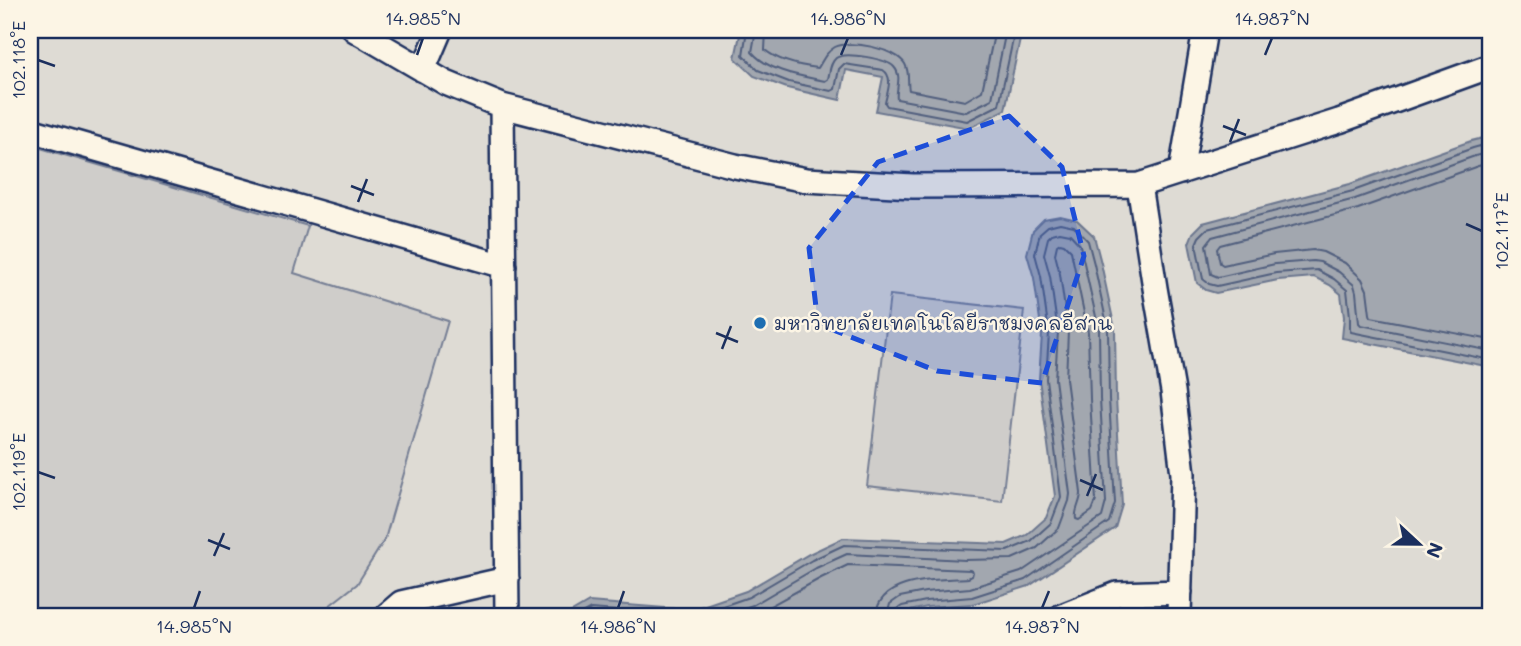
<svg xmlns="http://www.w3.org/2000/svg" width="1521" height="646" font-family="Mali,'Playpen Sans Thai',sans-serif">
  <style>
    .built { fill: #dedbd4 }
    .green { fill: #cfcdca; stroke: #757e94; stroke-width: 2 }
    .water { fill: #a2a7af; stroke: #6c778f; stroke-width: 2 }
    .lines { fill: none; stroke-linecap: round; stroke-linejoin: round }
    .shore { stroke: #515f7e; stroke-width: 2 }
    .minor-casing { stroke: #1b2f5e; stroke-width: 28 }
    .minor { stroke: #fcf5e5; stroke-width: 23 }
    .marked { fill: #1d4ed8; fill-opacity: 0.2; stroke: #1d4ed8; stroke-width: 5; stroke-dasharray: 14 9; stroke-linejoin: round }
    .ticks { fill: none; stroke: #1b2f5e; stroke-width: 2.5 }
    .poi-dot { fill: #1f6fb2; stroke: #fcf5e5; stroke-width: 2.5 }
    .labels { text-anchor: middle; stroke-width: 5; stroke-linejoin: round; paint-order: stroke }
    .poi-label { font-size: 19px; fill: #1b2f5e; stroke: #fcf5e5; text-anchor: start }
    .neatline { fill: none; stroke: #1b2f5e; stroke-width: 2.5 }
    .ticks-label { font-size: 18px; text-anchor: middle; fill: #1b2f5e }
  </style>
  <rect width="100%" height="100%" fill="#eee9dd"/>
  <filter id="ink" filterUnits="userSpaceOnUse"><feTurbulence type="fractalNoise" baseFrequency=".0143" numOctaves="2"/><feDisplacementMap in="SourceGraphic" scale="14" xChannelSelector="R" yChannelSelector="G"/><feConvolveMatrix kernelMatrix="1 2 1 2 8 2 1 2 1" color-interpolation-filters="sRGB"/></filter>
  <g filter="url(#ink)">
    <path class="built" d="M30 30H1491V616H30Z"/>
    <path class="green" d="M30 145 308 226 294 273 448 321 385 539 357 584 320 613 314 616H30Z
      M890 295 1024 310 1002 501 867 486Z"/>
    <path class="water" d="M741 30H1022L1005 110 969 128 876 111 883 77 846 70 840 100 787 88 754 76 735 58Z
      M1491 136V367L1342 338 1344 317 1341 294 1330 285 1314 277 1278 280 1216 293 1206 290 1197 283 1189 243 1193 233 1203 223 1350 184 1471 141Z
      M1060 216 1077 220 1094 236 1101 263 1115 329 1116 398 1122 505 1115 528 1029 586 973 604 927 607 888 616H565L589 602 691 610 746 591 809 554 843 538 1006 544 1027 535 1046 518 1055 496 1039 379 1042 334 1034 278 1027 254 1033 230 1044 219Z"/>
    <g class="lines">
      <path class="shore" d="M747 30 743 55 758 70 789 82 831 91 835 89 839 69 844 64 883 70C894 77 887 92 885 103L887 106 967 121 999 105 1015 30
        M756 30 752 52C769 72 801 76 825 81L828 79C830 71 830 63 836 58 845 51 887 59 894 67 903 77 895 89 897 99L966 112 992 99 1006 30
        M766 30 765 50C778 61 801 66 818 68 823 60 826 52 835 47 850 39 896 49 905 64 910 73 907 82 909 90L965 101 982 91 995 30
        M1491 143 1473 148 1353 191 1207 229 1199 237 1196 244 1203 279 1209 284 1217 286 1276 273 1317 270 1334 279 1347 290 1350 316V330L1351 332 1491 360
        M1491 152 1475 156 1355 199 1212 237 1206 245 1211 274 1218 277 1275 264 1313 261 1320 262 1339 272 1354 285 1356 292 1359 323 1361 325 1491 351
        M1491 163 1478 166 1358 209 1220 245 1217 249 1220 263 1223 265 1274 254 1313 250 1323 252 1345 263 1362 279 1367 290 1370 314 1371 317 1491 340
        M1060 243 1064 244 1071 251 1088 332 1090 399 1096 501 1092 511 1079 520 1076 519C1074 511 1081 502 1081 493L1066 379 1068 331 1060 274 1055 254 1057 245Z
        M578 616 591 609 680 616
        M694 616 749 597 812 560 844 545 1007 551 1031 541 1051 523 1061 497 1046 379 1049 333 1041 276 1035 254 1040 233 1048 226 1060 223 1074 226 1088 241 1094 264 1108 329 1109 399 1115 503 1109 522 1025 580 972 597 926 601 902 606 896 610 895 616
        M720 616 753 605 816 568 847 554 965 560 1012 559 1037 548 1059 528 1069 501 1070 494 1055 379 1058 332 1050 276 1044 254 1048 238 1052 234 1060 232 1070 234 1080 245 1099 330 1100 399 1106 502 1102 517 1021 572 970 588 925 592 900 597 890 604 887 616
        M752 616 821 578 848 565 970 570 973 572 972 576 968 578C939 580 878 577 876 616"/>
      <g class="minor-casing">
        <path id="minor" d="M355 30 446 83 502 106 735 166 806 180 913 186 1139 185 1339 121 1491 66
          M423 70 440 30
          M502 106 507 616
          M30 130 504 266
          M1181 172 1205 30
          M1139 185 1155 288 1173 391 1183 474 1179 616
          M386 616 401 603 507 579
          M1062 616 1117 594 1180 592"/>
      </g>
      <use href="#minor" class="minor"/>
    </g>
  </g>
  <path class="marked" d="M1009 116 1062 167 1084 256 1042 383 937 371 818 324 809 248 878 162Z"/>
  <path class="ticks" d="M417 55 423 38M841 55 848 38M1265 55 1272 38M38 60 55 66M1223 126 1246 135M1230 142 1239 119M351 186 374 195M358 202 367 179M1466 224 1482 231M716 333 738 342M722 349 731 326M38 472 55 478M1080 480 1103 490M1087 496 1096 474M208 540 230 549M214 556 224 533M194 608 200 591M618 608 624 591M1042 608 1049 591"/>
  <circle class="poi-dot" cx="760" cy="323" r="7"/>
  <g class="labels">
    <g class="poi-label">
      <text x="774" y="330">มหาวิทยาลัยเทคโนโลยีราชมงคลอีสาน</text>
    </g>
  </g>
  <rect width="1521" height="646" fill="none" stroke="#fcf5e5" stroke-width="77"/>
  <g transform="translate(1419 544) rotate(112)" stroke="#fcf5e5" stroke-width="5" paint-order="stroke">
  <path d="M0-5L12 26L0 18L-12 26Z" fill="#1b2f5e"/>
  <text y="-10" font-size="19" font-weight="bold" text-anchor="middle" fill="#1b2f5e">N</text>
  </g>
  <rect x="38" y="38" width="1444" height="570" class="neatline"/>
  <g class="ticks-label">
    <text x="423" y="25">14.985°N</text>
    <text x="848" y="25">14.986°N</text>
    <text x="1272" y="25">14.987°N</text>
    <text transform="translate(19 60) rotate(-90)" y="6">102.118°E</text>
    <text transform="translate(1502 231) rotate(-90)" y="6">102.117°E</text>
    <text transform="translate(19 472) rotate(-90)" y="6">102.119°E</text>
    <text x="194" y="633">14.985°N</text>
    <text x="618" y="633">14.986°N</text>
    <text x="1042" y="633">14.987°N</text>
  </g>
</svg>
